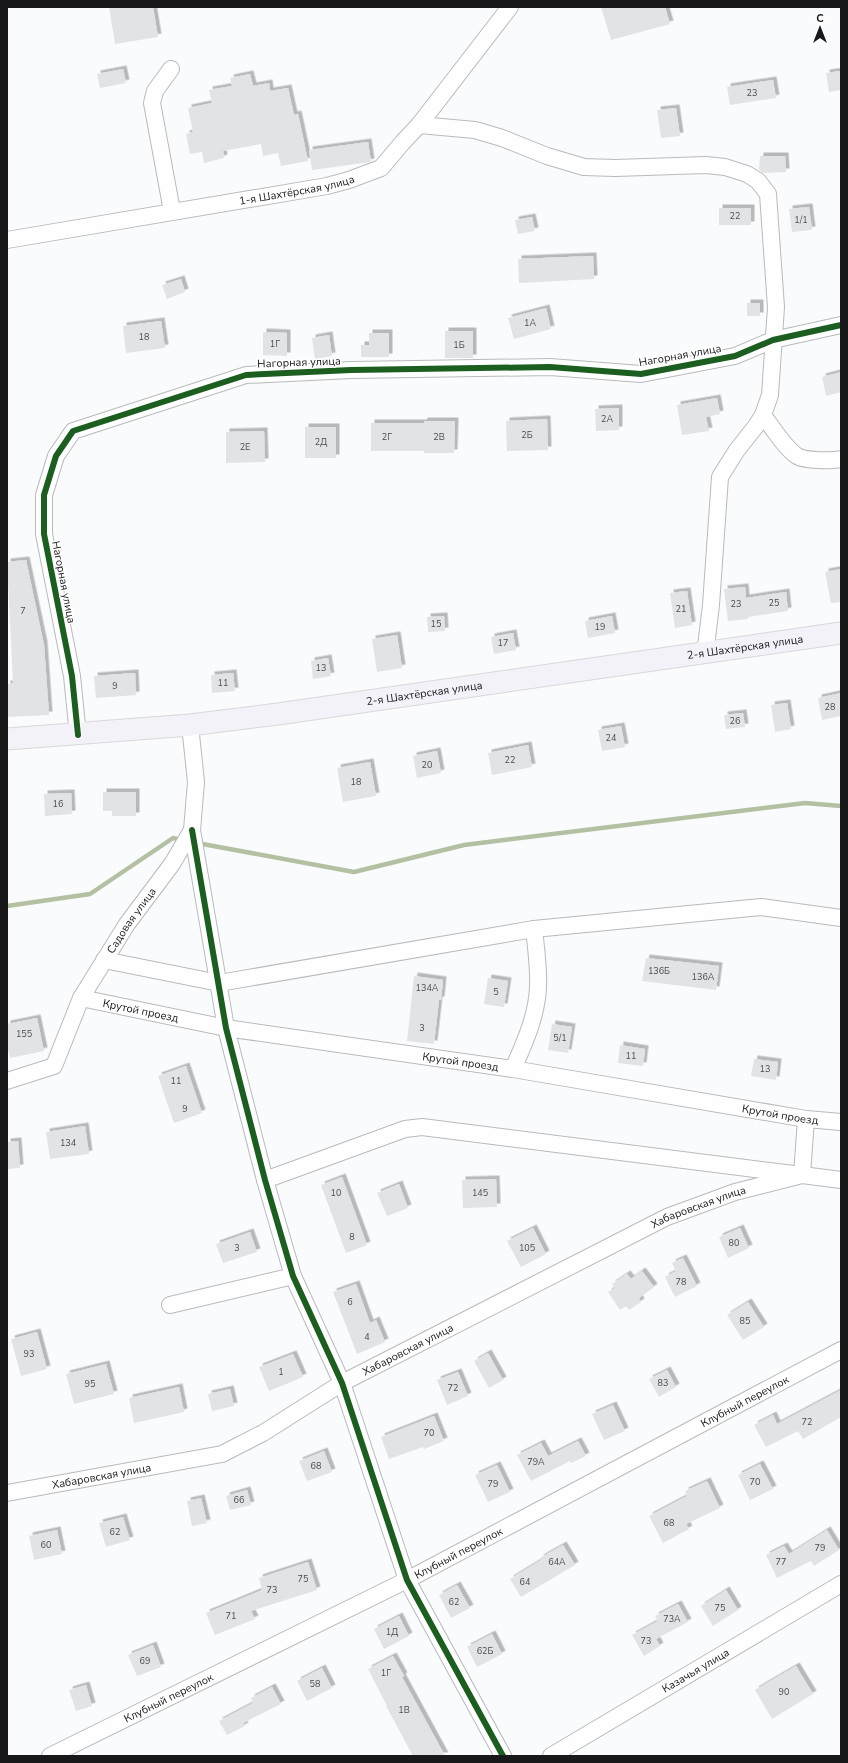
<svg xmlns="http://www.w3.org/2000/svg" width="848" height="1763" font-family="'Nunito Sans',sans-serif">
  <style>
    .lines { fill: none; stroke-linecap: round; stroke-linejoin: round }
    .stream { stroke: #b3c0a2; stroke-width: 4.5 }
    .building { fill: #e2e3e4; filter: url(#shadow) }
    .minor-casing { stroke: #b9babb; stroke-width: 18 }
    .major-casing { stroke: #d8d8da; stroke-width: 23 }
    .minor { stroke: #fefeff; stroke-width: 16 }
    .major { stroke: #f2f2f8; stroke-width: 21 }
    .cycleway-casing { stroke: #fff; stroke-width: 8 }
    .cycleway { stroke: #1b5e20; stroke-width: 6 }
    .labels { text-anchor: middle; stroke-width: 3; stroke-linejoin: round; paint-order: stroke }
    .number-label { font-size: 9px; fill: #4c4c4e }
    .street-label { font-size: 11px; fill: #18181a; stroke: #fff }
  </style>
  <defs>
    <filter id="shadow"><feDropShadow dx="3.5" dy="-3.5" stdDeviation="0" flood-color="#0004"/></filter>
  </defs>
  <rect width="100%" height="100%" fill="#fafbfd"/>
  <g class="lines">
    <path class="stream" d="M197 843 354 872 464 845 805 803 841 806
      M7 906 90 894 173 838 182 840"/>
  </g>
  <path class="building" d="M109 7H153L158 37 115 44Z
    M601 7H665L670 24 611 40Z
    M123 69 126 83 100 88 97 74Z
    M841 71V90L829 92 826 73Z
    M250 74 253 86 269 83 270 91 288 88 294 115 298 114 308 161 281 166 278 153 263 156 261 144 223 151 224 158 204 163 202 152 190 154 186 134 193 132 188 108 212 103 209 90 232 86 230 78Z
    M773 80 776 98 730 105 727 87Z
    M676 108 680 136 661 138 657 110Z
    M368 142 371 162 312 170 309 150Z
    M760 156H785L786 172 763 173 759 170Z
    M809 207 812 230 792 232 789 209Z
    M719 208H751V225H719Z
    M532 217 535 231 518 234 515 220Z
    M593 256 594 279 519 283 518 259Z
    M181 279 185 292 167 299 162 285Z
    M747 303H760V316H747Z
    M546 308 551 329 514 339 508 318Z
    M161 321 165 348 126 353 123 326Z
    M445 331H473V358H445Z
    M263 332 287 333V356L263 355Z
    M369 333H389V357H361V345H369Z
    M329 335 332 356 315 359 312 338Z
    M841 372V392L826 396 822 377Z
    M717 398 720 414 706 417 709 431 682 435 677 405Z
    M619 408V430L596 431 595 409Z
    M547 419 548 450 507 451 506 421Z
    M424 421H455L454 453H424V451H371V423H424Z
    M305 427H336V458H305Z
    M264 431 265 462 226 463V432Z
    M26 560 44 645 49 715 7 717V684L13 683 7 562Z
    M841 569V602L831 603 825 572Z
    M745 587 746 598 786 592 788 611 748 617V619L728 621 724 589Z
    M687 591 692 625 675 628 670 593Z
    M444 616 445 631 428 632 427 617Z
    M612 616 615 633 588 638 585 621Z
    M513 633 516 650 494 654 491 637Z
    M397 635 402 668 377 672 372 639Z
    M328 658 331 676 313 679 311 661Z
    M135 673 136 695 96 698 94 676Z
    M233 673 235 691 212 693 211 675Z
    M841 693V716L822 720 818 698Z
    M787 703 791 729 775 732 771 705Z
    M743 713 745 727 726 729 724 715Z
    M621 726 625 747 602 751 598 730Z
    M528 745 532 767 492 775 488 753Z
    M437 751 441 773 417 778 413 756Z
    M370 762 376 796 343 802 337 768Z
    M103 792H136V816H112V811H103Z
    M71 793 72 814 45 816 44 794Z
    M646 958 719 966 716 990 642 981Z
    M414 976 443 980 441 1000H439L434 1044 407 1041Z
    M488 978 508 981 504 1007 484 1004Z
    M37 1018 44 1051 10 1058 7 1045V1024Z
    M552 1024 572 1027 568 1053 548 1050Z
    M620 1045 645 1049 643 1066 618 1063Z
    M754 1059 778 1062 776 1080 751 1076Z
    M186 1066 202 1113 174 1123 158 1076Z
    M85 1126 89 1154 50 1159 46 1132Z
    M18 1141 20 1168 7 1169V1142Z
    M342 1177 367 1245 346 1253 321 1185Z
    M496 1179 497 1207 463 1208 462 1180Z
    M399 1184 408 1208 387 1216 377 1193Z
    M533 1228 546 1254 521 1267 507 1241Z
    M740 1228 749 1248 728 1258 719 1237Z
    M250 1232 257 1252 223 1263 216 1244Z
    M683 1258 697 1286 675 1297 665 1277 676 1271 672 1263Z
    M642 1271 654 1287 639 1298 641 1302 629 1310 626 1306 620 1310 608 1292 615 1288 612 1284 627 1274 631 1279Z
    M356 1284 370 1323 376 1320 385 1342 357 1354 333 1292Z
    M748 1302 764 1327 743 1340 727 1315Z
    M37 1332 47 1369 21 1376 11 1339Z
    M488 1353 503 1380 489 1388 474 1361Z
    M293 1354 303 1377 269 1391 259 1367Z
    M106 1364 114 1394 74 1404 66 1374Z
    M667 1370 676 1387 659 1397 649 1379Z
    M458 1372 468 1396 447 1405 437 1380Z
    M179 1387 184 1412 134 1423 129 1398Z
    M230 1389 234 1406 212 1411 208 1394Z
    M841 1390V1417L803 1439 798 1431 766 1447 754 1425 773 1415 777 1424Z
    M613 1405 625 1431 604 1440 592 1414Z
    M434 1416 444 1441 424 1449 423 1447 389 1459 381 1437Z
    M578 1441 586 1456 571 1463 570 1461 531 1481 517 1455 541 1443 548 1456Z
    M324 1451 332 1472 307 1481 299 1461Z
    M760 1464 773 1489 750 1500 738 1475Z
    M497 1465 510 1492 488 1502 475 1475Z
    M707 1481 720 1508 686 1524 689 1529 663 1543 649 1516 687 1496 685 1491Z
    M247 1490 251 1505 230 1510 226 1496Z
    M201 1498 207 1523 192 1526 187 1501Z
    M123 1517 130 1540 106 1547 99 1523Z
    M57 1530 62 1554 34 1560 29 1536Z
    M827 1530 839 1550 814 1566 811 1561 777 1578 766 1555 784 1546 789 1554Z
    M563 1545 575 1565 521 1597 510 1579 541 1560 540 1558Z
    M308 1562 317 1590 251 1611 255 1619 215 1635 206 1613 262 1590 259 1578Z
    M457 1585 470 1608 451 1618 439 1595Z
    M726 1590 738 1610 713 1626 701 1606Z
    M678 1604 688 1622 656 1639 660 1646 644 1656 632 1635 658 1621 655 1616Z
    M399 1616 409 1636 384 1649 374 1629Z
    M492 1634 502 1654 477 1667 467 1647Z
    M153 1645 161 1667 137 1676 128 1655Z
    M393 1656 404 1676 402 1677 445 1756H413L386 1706H387L368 1669Z
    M796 1666 813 1694 772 1719 755 1690Z
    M322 1668 332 1688 307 1701 297 1681Z
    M86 1685 92 1706 76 1711 69 1690Z
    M272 1687 281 1704 243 1723 245 1726 227 1735 219 1721 253 1703 251 1698Z"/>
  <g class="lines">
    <g class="minor-casing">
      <g id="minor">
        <path d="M171 69 155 91 152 103 172 211"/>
        <path d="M419 125 475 130 502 138 547 156 584 167 615 168 706 165 725 167 747 174 758 181 768 194 776 307 770 395 763 415 756 426 737 450 720 477 711 605 705 654"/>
        <path id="s1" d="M7 240 327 186 349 180 381 168 403 142 419 125 510 7"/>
        <path d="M763 415C772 427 785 448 797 456 805 461 832 461 841 459"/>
        <path d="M78 735 72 676 44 534V495L56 456 73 431 246 375 351 370 550 367 641 374 735 356 773 340 841 325"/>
        <path d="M192 830 226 1028 265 1180 293 1276 342 1383 407 1580 503 1756"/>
        <path d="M104 960 219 983 534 929 761 907 841 918"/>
        <path id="s2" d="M81 998 226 1028 513 1069 806 1119 841 1122"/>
        <path d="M513 1069C524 1044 537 1016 538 987 539 968 536 948 534 929"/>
        <path id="s3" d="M7 1081 54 1066 81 998 127 924 172 864 192 830 196 782 190 725"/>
        <path d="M265 1180 405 1129 422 1127 802 1175 806 1119"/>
        <path d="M170 1305 293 1276"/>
        <path id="s4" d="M7 1493 222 1454 263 1433 342 1383 667 1217 735 1192 802 1175 841 1180"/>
        <path id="s5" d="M50 1756 407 1580 841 1350"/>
        <path id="s6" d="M551 1756 841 1584"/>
      </g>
    </g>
    <g class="major-casing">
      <g id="major">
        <path id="s7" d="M7 739 190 725 278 714 841 633"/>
      </g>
    </g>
    <use href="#minor" class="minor"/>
    <use href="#major" class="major"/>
    <g class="cycleway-casing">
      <path id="cycleway" d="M78 735 72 676 44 534V495L56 456 73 431 246 375 351 370 550 367 641 374 735 356 773 340 841 325
        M192 830 226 1028 265 1180 293 1276 342 1383 407 1580 503 1756"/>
    </g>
    <use href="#cycleway" class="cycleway"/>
  </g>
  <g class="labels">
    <g class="number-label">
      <text x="752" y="96">23</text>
      <text x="735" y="219">22</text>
      <text x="801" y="223">1/1</text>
      <text x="530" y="326">1А</text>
      <text x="144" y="340">18</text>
      <text x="275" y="347">1Г</text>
      <text x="459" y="348">1Б</text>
      <text x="607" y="422">2А</text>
      <text x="527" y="438">2Б</text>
      <text x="387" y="440">2Г</text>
      <text x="439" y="440">2В</text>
      <text x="321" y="445">2Д</text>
      <text x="245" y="450">2Е</text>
      <text x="774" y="606">25</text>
      <text x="736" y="607">23</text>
      <text x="681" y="612">21</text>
      <text x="23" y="614">7</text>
      <text x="436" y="627">15</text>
      <text x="600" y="630">19</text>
      <text x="503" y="646">17</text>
      <text x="321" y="671">13</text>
      <text x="223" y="686">11</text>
      <text x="115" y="689">9</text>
      <text x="830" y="710">28</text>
      <text x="735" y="724">26</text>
      <text x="611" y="741">24</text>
      <text x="510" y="763">22</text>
      <text x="427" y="768">20</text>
      <text x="356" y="785">18</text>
      <text x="58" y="807">16</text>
      <text x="659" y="974">136Б</text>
      <text x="703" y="980">136А</text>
      <text x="427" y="991">134А</text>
      <text x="496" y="995">5</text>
      <text x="422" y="1031">3</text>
      <text x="24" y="1037">155</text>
      <text x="560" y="1041">5/1</text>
      <text x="631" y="1059">11</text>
      <text x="765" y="1072">13</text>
      <text x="176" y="1084">11</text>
      <text x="185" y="1112">9</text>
      <text x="68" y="1146">134</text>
      <text x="336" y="1196">10</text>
      <text x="480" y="1196">145</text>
      <text x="352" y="1240">8</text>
      <text x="734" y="1246">80</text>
      <text x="237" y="1251">3</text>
      <text x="527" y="1251">105</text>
      <text x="681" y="1285">78</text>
      <text x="350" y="1305">6</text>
      <text x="745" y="1324">85</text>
      <text x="367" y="1340">4</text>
      <text x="29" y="1357">93</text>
      <text x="281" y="1375">1</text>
      <text x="663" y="1386">83</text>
      <text x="90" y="1387">95</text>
      <text x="453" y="1391">72</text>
      <text x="807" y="1425">72</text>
      <text x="429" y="1436">70</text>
      <text x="536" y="1465">79А</text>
      <text x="316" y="1469">68</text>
      <text x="755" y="1485">70</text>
      <text x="493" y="1487">79</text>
      <text x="239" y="1503">66</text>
      <text x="669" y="1526">68</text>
      <text x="115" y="1535">62</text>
      <text x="46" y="1548">60</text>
      <text x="820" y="1551">79</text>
      <text x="557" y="1565">64А</text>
      <text x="781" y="1565">77</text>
      <text x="303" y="1582">75</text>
      <text x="525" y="1585">64</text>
      <text x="272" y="1593">73</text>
      <text x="454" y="1605">62</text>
      <text x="720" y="1611">75</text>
      <text x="231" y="1619">71</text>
      <text x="672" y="1622">73А</text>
      <text x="392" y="1635">1Д</text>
      <text x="646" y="1644">73</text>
      <text x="485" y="1654">62Б</text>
      <text x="145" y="1664">69</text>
      <text x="386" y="1676">1Г</text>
      <text x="315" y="1687">58</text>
      <text x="784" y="1695">90</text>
      <text x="404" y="1713">1В</text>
    </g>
    <g class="street-label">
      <text dy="4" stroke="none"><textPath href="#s1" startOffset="294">1-я Шахтёрская улица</textPath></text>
      <text transform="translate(680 355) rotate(-10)" y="4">Нагорная улица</text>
      <text transform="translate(299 362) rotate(-2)" y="4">Нагорная улица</text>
      <text transform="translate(64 582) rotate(79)" y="4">Нагорная улица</text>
      <text dy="4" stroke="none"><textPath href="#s7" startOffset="744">2-я Шахтёрская улица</textPath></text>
      <text dy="4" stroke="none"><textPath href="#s7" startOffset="420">2-я Шахтёрская улица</textPath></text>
      <text dy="4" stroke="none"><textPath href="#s3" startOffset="215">Садовая улица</textPath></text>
      <text dy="4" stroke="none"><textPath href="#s2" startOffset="61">Крутой проезд</textPath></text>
      <text dy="4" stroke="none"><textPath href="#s2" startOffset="385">Крутой проезд</textPath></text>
      <text dy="4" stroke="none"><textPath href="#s2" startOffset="709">Крутой проезд</textPath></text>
      <text dy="4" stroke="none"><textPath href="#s4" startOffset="756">Хабаровская улица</textPath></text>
      <text dy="4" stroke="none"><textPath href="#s4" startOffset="432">Хабаровская улица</textPath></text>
      <text dy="4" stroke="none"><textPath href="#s5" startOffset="780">Клубный переулок</textPath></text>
      <text dy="4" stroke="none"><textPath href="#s4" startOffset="96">Хабаровская улица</textPath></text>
      <text dy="4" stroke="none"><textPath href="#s5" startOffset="456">Клубный переулок</textPath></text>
      <text dy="4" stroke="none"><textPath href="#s6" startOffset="168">Казачья улица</textPath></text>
      <text dy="4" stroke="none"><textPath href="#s5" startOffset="132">Клубный переулок</textPath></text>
    </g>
  </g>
  <rect width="848" height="1763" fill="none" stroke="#18181a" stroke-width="16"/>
  <g transform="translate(820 28)" stroke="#ffffff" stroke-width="3" paint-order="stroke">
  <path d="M0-3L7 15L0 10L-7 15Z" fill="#18181a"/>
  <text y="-6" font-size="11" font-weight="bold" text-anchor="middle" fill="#18181a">С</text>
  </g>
</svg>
